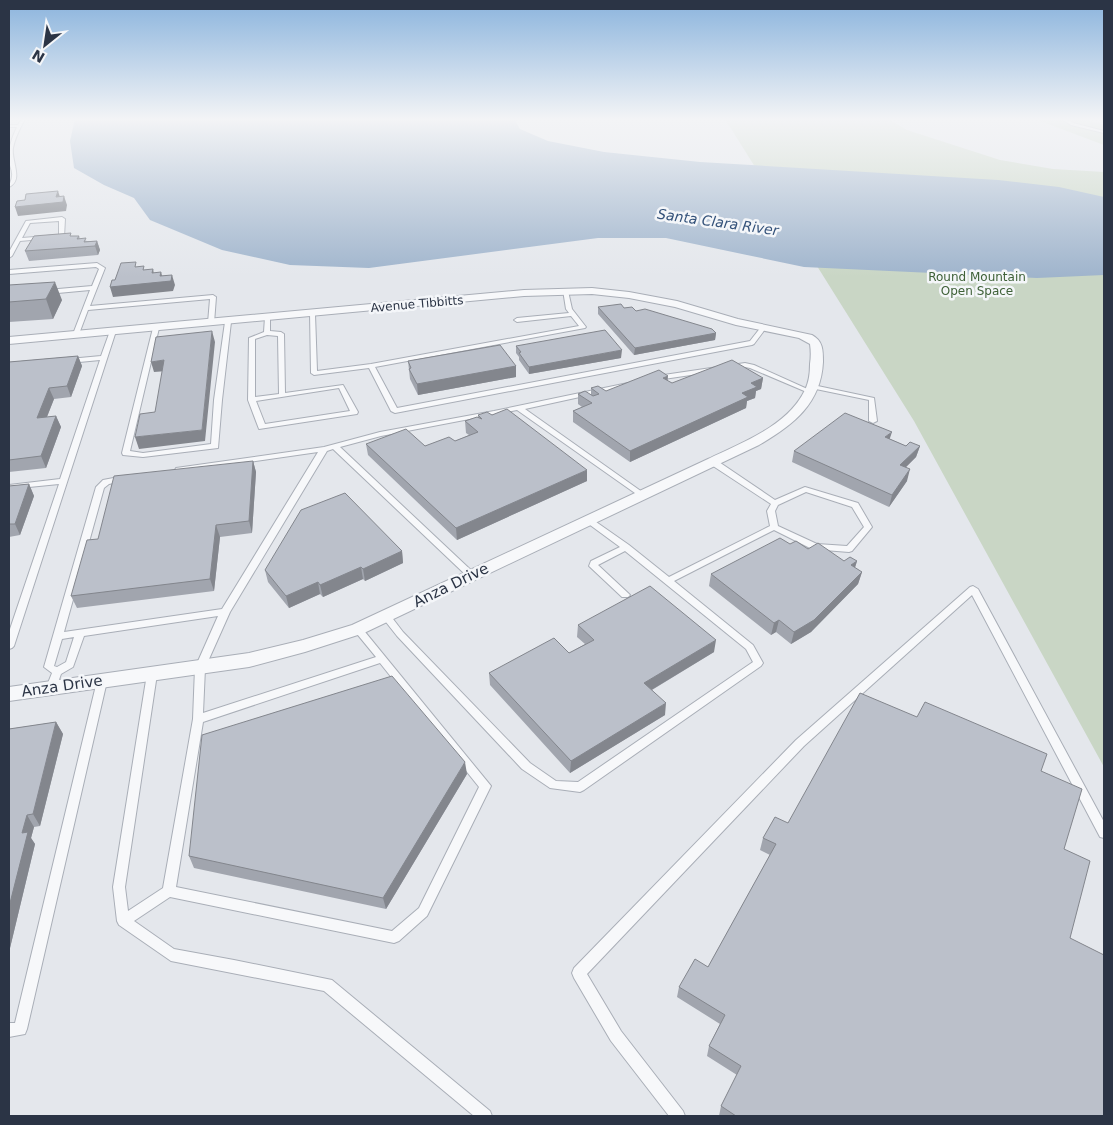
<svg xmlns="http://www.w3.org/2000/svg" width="1113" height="1125" font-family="'DejaVu Sans',sans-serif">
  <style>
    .green { fill: #c9d6c5 }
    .water { fill: #9fb4cc }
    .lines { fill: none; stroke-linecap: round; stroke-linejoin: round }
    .lane-casing { stroke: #a9aeb7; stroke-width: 2 }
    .street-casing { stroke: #a9aeb7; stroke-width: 2 }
    .lane { fill: #f7f8fa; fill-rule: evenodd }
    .street { fill: #f7f8fa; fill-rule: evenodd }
    .wall { fill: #a1a5ae }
    .shaded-wall { fill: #83868d }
    .building { fill: #bbc0ca; stroke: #83868d }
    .labels { text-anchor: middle; stroke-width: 5; stroke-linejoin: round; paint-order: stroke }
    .far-park-label { font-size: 12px; fill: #3f6138; stroke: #f4f6f9 }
    .far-street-label { font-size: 12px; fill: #2b3445; stroke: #f4f6f9 }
    .far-water-label { font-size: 14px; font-style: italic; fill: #34527a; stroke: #f4f6f9 }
    .street-label { font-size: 15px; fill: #2b3445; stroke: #f4f6f9 }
  </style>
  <rect width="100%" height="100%" fill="#e4e7ec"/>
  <path class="green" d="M725 119H888L907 130 1000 160 1053 169 1104 172V767L914 421Z
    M1035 119H1083L1104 125V145Z"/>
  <path class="water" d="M75 119H514L520 129 548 141 604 152 700 162 998 180 1059 187 1104 197V275L1037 278 804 267 666 238H598L369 268 290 265 222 250 150 220 134 198 104 185 74 168 70 141Z"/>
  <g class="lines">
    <g class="lane-casing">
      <path id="lane" d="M21 119H25C20 128 15 138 13 148 11 161 24 180 9 187 9 184 12 180 12 176 13 171 9 165 9 160 8 148 12 138 17 127H9V125H18Z
        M1061 119H1066L1073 123 1104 131V133L1071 125Z
        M62 217 65 219 64 237 20 241 12 256 9 258V252L26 221ZM59 221V235L22 238 30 223Z
        M97 263 105 268 90 306 213 295 216 297 214 323 211 325 208 323 210 299 88 310 79 334 76 336 73 334 90 290 47 294 44 292 47 290 92 286 99 269 96 267 9 274V270Z
        M563 290 568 291 572 309 586 327 585 328 375 367 397 408 750 341 761 327 766 328 754 344 752 345 395 413 391 411 369 368 314 375 311 373 310 313 315 314 317 371 371 364 579 326 571 316 517 322 514 320 517 318 569 313 566 309Z
        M265 317 270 318V331L281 332 284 334 285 393 343 385 358 412 357 414 259 429 248 400 249 338 264 332ZM267 335 278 336 279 394 255 397V339ZM339 388 350 411 265 424 256 401Z
        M228 320 231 322 222 400 218 448 143 457 123 455 122 453 153 328 156 326 159 328 130 451 143 453 211 444 214 400 225 322Z
        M113 329 116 331 14 646 12 648 9 649V632L59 484 9 489V485L60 479 100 360 69 363 66 361 69 359 101 356 110 331Z
        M745 363 754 365 814 392 811 394 809 393 750 368 745 367 657 380 654 378 657 376Z
        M628 383 630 384V386L525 409 645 494 646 496 645 498H642L517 410 381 436 340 447 474 573 475 575 471 578 468 577 333 449 327 451 230 612 205 668 203 713 376 657 353 629 355 627H361L491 786 427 916 399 941 394 943 170 897 134 921 174 949 234 960 332 980 490 1111 492 1116H474L324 991 171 961 119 925 117 921 113 887 147 674 148 671H156L157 674 125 887 128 911 163 888 193 719 195 668 218 616 84 636 73 667 61 674 55 691 51 692 47 691 46 688 52 673 44 667 96 487 103 480 124 476 128 478 127 480 109 484 104 488 64 632 222 609 318 452 179 472 175 470 176 468 324 447 380 432 494 411ZM74 637 66 662 57 667 54 666 62 639ZM380 663 479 787 419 908 392 931 176 887 203 722Z
        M813 385 874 398 877 421 873 423 869 421V400L811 388 810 387Z
        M710 460H716L775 500 805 487 858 503 872 527 852 551 849 552 812 549 774 530 674 581 753 645 763 663 761 666 584 790 580 792 550 788 522 769 397 636 382 617 384 615H390L403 632 530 763 556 781 578 782 753 662 746 649 625 551 598 565 628 593 630 595 628 597H622L589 566 591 561 620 547 586 522 585 520 586 518 589 517 629 545 669 577 770 526 767 511 771 504 710 464 709 462ZM806 492 852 507 864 527 847 546 817 544 778 526 775 511 778 505Z
        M973 586 978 589 1104 822V838L1100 837 972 595 804 746 587 974 621 1031 683 1111 685 1116H669L611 1041 574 978 572 973 574 968 796 740 970 587Z
        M102 677 106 678 107 681 27 1029 25 1034 9 1037V1023H15L97 681 98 678Z"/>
    </g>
    <g class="street-casing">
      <path id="street" d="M592 288 629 292 677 301 738 319 812 335C823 341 823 350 823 362 821 404 793 425 759 445L364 633 305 652 249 667 9 701V687L249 653 303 640 352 625 708 459C741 443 788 426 805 390 809 382 810 373 810 364 811 357 811 351 810 344L799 338 736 325 675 307 629 298 592 294 524 296 9 344V337L524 290Z"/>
    </g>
    <use href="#lane" class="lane"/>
    <use href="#street" class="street"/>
  </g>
  <path class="wall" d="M72 236H79L80 239 87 241H97L100 250 98 255 29 261 25 251Z
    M9 285 62 300 53 319 9 322Z
    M598 307 624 308 636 311 716 333 715 340 634 355 598 314Z
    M516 346 621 358 529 374 519 360V357L516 353Z
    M78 356 82 366 71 397 54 399 47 417 56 416 61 427 46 468 9 472V362Z
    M408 361 516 366V377L418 395 410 379Z
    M763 378 761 389 756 391 755 398 747 401 746 408 630 462 573 422V411L582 407 578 404V394L591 395V388L606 391 668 381 672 383Z
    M478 415 587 481 457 540 368 455 366 444 425 446 455 441 469 435 466 433 465 421 478 417Z
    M890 439 906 446H920L916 457 906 467 907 481 889 507 792 462 794 451Z
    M253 461 256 472 252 533 220 537 214 591 77 608 71 596 98 539Z
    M29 484 34 496 20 535 9 537V486Z
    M790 544 844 561H857L855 568 862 572 858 584 811 632 791 644 776 632 771 635 709 586 711 574Z
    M402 551 403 563 365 581 363 579 323 597 320 594 289 608 268 582 265 570Z
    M578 625 714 652 652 690 665 715 570 773 490 685 489 673 569 653 585 644 577 637Z
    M56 722 63 734 40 826 34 827 31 838 35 844 10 948H9V729Z
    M1041 771 1064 849 1070 938 1104 1116H719L721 1106 737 1075 707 1056 709 1046 720 1024 677 997 679 987 708 967 770 855 760 850 763 838 788 823Z
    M467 774 386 909 194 868 189 856Z"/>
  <path class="shaded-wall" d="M58 191 61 200 64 196 67 205 66 211 18 216 15 207 56 197Z
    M97 241 100 250 98 255 95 246Z
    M153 269 155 279 160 276 161 272 164 282 172 275 175 285 173 291 113 297 110 287 152 273Z
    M55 282 62 300 53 319 46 299Z
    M212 331 215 342 205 441 139 449 135 437 202 430Z
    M716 333 715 340 634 355 635 348Z
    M622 350 621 358 529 374V367Z
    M78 356 82 366 71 397 67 386Z
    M164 360 167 371 154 372 151 362Z
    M516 366V377L418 395 417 384Z
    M668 376 667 387 663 378Z
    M763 378 761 389 756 391 755 398 747 401 746 408 630 462V451L742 393 751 383Z
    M49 388 54 399 42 429 37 418Z
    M56 416 61 427 46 468 41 456Z
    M892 432 888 444 885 437Z
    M920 446 916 457 897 476 900 465Z
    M253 461 256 472 252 533 249 521Z
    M910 469 907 481 889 507 892 495Z
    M587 470V481L457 540 456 528Z
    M29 484 34 496 20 535 15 524Z
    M216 525 220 537 214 591 210 579Z
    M402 551 403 563 365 581 363 569Z
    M857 561 853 573 851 565Z
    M361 567 363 579 323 597 320 585Z
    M862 572 858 584 811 632 791 644 794 632Z
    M318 582 320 594 289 608 286 596Z
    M779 620 776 632 771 635 774 623Z
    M716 640 714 652 643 695 644 683Z
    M666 703 665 715 570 773 571 761Z
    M56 722 63 734 40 826 33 814Z
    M465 762 467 774 386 909 383 898Z
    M27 815 34 827 31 838 35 844 10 948 9 947V907L22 833Z"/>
  <path class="building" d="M58 191 56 197 64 196 63 202 15 207 17 201 25 200 26 194Z
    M71 233 70 236H79L77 239 86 238 84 242 97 241 95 246 25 251 34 236Z
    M136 262 135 267 144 266 143 270 153 269 152 273 161 272 160 276 172 275 171 281 110 287 112 280H115L121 263Z
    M55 282 46 299 9 302V285Z
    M621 304 624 308 632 307 636 311 645 309 712 329 716 333 635 348 598 307Z
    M605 330 622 350 529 367 519 353 521 352 516 346Z
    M212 331 202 430 135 437 140 414 155 412 164 360 151 362 156 337Z
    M500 345 516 366 417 384 409 369 411 368 408 361Z
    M78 356 67 386 49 388 37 418 56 416 41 456 9 460V362Z
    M732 360 763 378 751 383 757 387 742 393 748 397 630 451 573 411 592 403 578 394 585 391 593 396 599 394 591 388 598 386 606 391 659 370 668 376 663 378 672 383Z
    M507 409 587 470 456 528 366 444 406 429 425 446 449 437 455 441 478 432 465 421 477 417 482 419 478 415 487 412 492 415Z
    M845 413 892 432 885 437 906 446 910 442 920 446 900 465 910 469 892 495 794 451Z
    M253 461 249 521 216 525 210 579 71 596 87 540 98 539 114 476Z
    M29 484 15 524H9V486Z
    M345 493 402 551 363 569 361 567 320 585 318 582 286 596 265 570 301 510Z
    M780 538 790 544 796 541 808 549 818 543 844 561 850 557 857 561 851 565 862 572 814 620 794 632 779 620 774 623 711 574Z
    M650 586 716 640 644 683 666 703 571 761 489 673 554 638 569 653 594 640 578 625Z
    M392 676 465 762 383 898 189 856 202 735Z
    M860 693 917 717 925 702 1047 754 1041 771 1082 789 1064 849 1090 861 1070 938 1104 955V1116H736L721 1106 741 1066 709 1046 725 1015 679 987 695 959 708 967 776 844 763 838 775 817 788 823Z
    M56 722 33 814 27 815 22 833 28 832 9 907V729Z"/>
  <linearGradient id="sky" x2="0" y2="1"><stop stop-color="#8bb4dd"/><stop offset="0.43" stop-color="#f3f4f6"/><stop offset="1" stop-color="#f3f4f6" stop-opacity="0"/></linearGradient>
  <rect width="1113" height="277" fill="url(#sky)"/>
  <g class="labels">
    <g class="far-park-label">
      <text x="977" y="281">Round Mountain<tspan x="977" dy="14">Open Space</tspan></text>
    </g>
    <g class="far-street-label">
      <text transform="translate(417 304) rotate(-5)" y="4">Avenue Tibbitts</text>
    </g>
    <g class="far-water-label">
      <text transform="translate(718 222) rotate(8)" y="5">Santa Clara River</text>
    </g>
    <g class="street-label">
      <text transform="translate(451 585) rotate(-26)" y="5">Anza Drive</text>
      <text transform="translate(62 686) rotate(-8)" y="5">Anza Drive</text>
    </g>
  </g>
  <rect width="1113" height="1125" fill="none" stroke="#2b3445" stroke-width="20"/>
  <g transform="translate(45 45) rotate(210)" stroke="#f4f6f9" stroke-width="4" paint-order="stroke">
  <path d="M0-4L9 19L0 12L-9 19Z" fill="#2b3445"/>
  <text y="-8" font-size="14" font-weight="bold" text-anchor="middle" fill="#2b3445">N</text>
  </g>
</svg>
